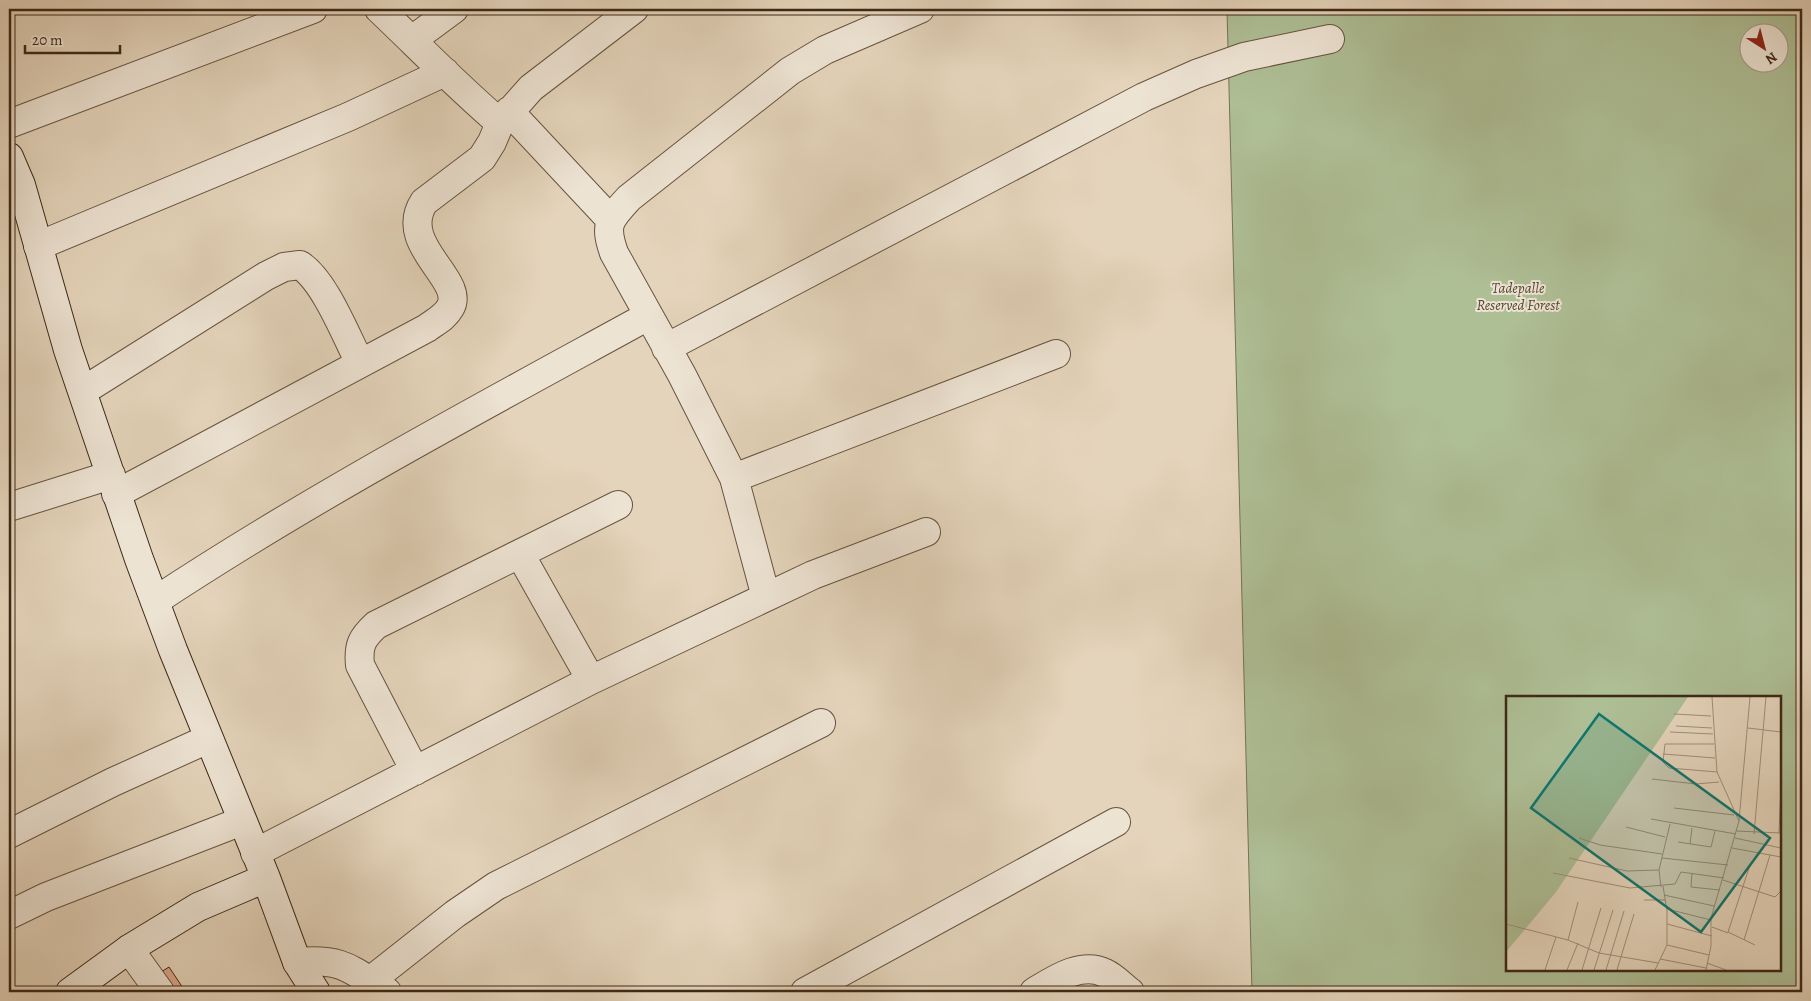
<svg xmlns="http://www.w3.org/2000/svg" width="1811" height="1001" font-family="Alegreya,serif">
  <style>
    .green { fill: #aebe95; stroke: #767356; fill-rule: evenodd }
    .building { fill: #dea68d; stroke: #3d2817 }
    .lines { fill: none; stroke-linecap: round; stroke-linejoin: round }
    .street-casing { stroke: #675340; stroke-width: 30 }
    .secondary-casing { stroke: #3d2817; stroke-width: 30 }
    .street { stroke: #ede3d3; stroke-width: 28 }
    .secondary { stroke: #ede3d3; stroke-width: 28 }
    .labels { text-anchor: middle; stroke-width: 4; stroke-linejoin: round; paint-order: stroke }
    .park-label { font-size: 15px; font-style: italic; fill: #544630; stroke: #ede3d3 }
    .inset-road { fill: none; stroke: #a18f79; stroke-width: 1 }
    .view { fill: #0f766e; fill-opacity: 0.15; stroke: #0f766e; stroke-width: 2.5 }
    .inset-edge { fill: none; stroke: #3d2817; stroke-width: 2.5 }
  </style>
  <rect width="100%" height="100%" fill="#e4d4bb"/>
  <filter id="stains"><feTurbulence type="fractalNoise" baseFrequency=".004" numOctaves="4"/><feColorMatrix values="0 0 0 0 .2 0 0 0 0 .09 0 0 0 0 .02 0 0 0 .5 -.17"/></filter>
  <radialGradient id="worn" r=".72"><stop offset=".6" stop-color="#630" stop-opacity="0"/><stop offset="1" stop-color="#630" stop-opacity=".3"/></radialGradient>
  <path class="green" d="M1227 9H1802V992H1252ZM1748 32H1778V62H1748ZM1507 697H1780V970H1507Z"/>
  <path class="building" d="M169 967 185 991 183 992H163L153 977Z"/>
  <g class="lines">
    <g class="street-casing">
      <path id="street" d="M379 9C419 47 458 87 500 123
        M412 40 454 9
        M509 111 610 219
        M9 124 313 9
        M38 246 348 117 445 72
        M666 348 1144 97 1196 74 1244 57 1330 39
        M83 391 266 276 284 267 300 265C325 281 346 336 360 363
        M734 478 1056 354
        M116 494 427 328C435 322 445 317 450 308 467 280 396 245 424 202L482 158 492 142 500 123 531 88 634 9
        M9 507 111 475
        M520 554 591 680
        M766 597 734 478 682 375 614 253C604 224 609 220 629 198L790 71 825 50 920 9
        M155 601C314 496 482 407 648 316
        M415 771 360 665C358 645 362 638 376 625L618 505
        M9 834 113 782 208 739
        M255 853 591 680 813 575 926 532
        M9 915 46 897 242 821
        M129 949 160 992
        M297 962C343 958 350 969 387 992
        M370 981 455 914 496 886 821 723
        M805 992 1116 822
        M1034 992C1054 980 1081 961 1105 973 1114 977 1122 986 1130 992"/>
    </g>
    <g class="secondary-casing">
      <path id="secondary" d="M9 157 21 185 68 350 139 559 173 650 266 878 297 962 316 992
        M70 992 129 949 198 907 266 878"/>
    </g>
    <use href="#street" class="street"/>
    <use href="#secondary" class="secondary"/>
  </g>
  <g class="labels">
    <g class="park-label">
      <text x="1518" y="293">Tadepalle<tspan x="1518" dy="17">Reserved Forest</tspan></text>
    </g>
  </g>
  <g transform="translate(1506 696)">
    <rect width="275" height="275" fill="#e4d4bb"/>
    <path d="M0 1H182L50 196 0 256Z" fill="#aebe95"/>
    <path class="inset-road" d="M206 1 211 76 233 125M168 18 205 20M170 30 206 32M242 32 275 36M164 36 207 38M208 48H159L157 66 163 72 211 76M157 58 209 62M146 83 190 88 213 86M168 112 228 119M145 123 230 138M120 131 159 141M230 135 275 137M273 137 275 90M248 138 260 1M73 142 94 149 156 158M229 142 275 152M172 146 205 151 209 135M184 148 186 132M226 152 275 161M63 162 121 175 153 174 164 128M156 162 222 169M244 169 222 236 249 249M153 174 155 191M47 177 124 192 169 188 175 176 218 182M186 177 185 191 214 194M217 184 269 201 275 195M158 199 208 210M138 204H159M161 213 205 224M0 228 62 244 93 257 152 267M161 228 206 240M206 231 222 237M62 244 72 206M238 244 264 159M161 249 203 259M154 263 200 272M201 267 220 274M39 274 50 241M61 274 72 247M76 274 95 212M88 274 107 214M100 274 118 215M111 274 128 218M149 274 161 249V215L157 190M200 274 205 250V222L233 125 244 1"/>
    <path class="view" d="M93 18 264 142 195 236 25 112Z"/>
    <rect width="275" height="275" class="inset-edge"/>
  </g>
  <rect width="1811" height="1001" fill="none" stroke="#e4d4bb" stroke-width="30"/>
  <rect x="10" y="10" width="1791" height="981" fill="none" stroke="#3d2817" stroke-width="2.5"/>
  <rect x="15" y="15" width="1781" height="971" fill="none" stroke="#3d2817"/>
  <g transform="translate(1764 48) rotate(144)"><circle r="24" fill="#ede3d3" stroke="#a79888"/>
  <path d="M0-4L9 19L0 12L-9 19Z" fill="#8f2418"/>
  <text y="-8" font-size="14" font-weight="bold" text-anchor="middle" fill="#3d2817">N</text>
  </g>
  <path d="M25 45v8h95v-8" fill="none" stroke="#3d2817" stroke-width="2.5"/>
  <text x="32" y="45" font-size="15" fill="#3d2817" stroke="#ede3d3" stroke-width="4" paint-order="stroke">20 m</text>
  <rect width="100%" height="100%" filter="url(#stains)"/>
  <rect width="100%" height="100%" fill="url(#worn)"/>
</svg>
